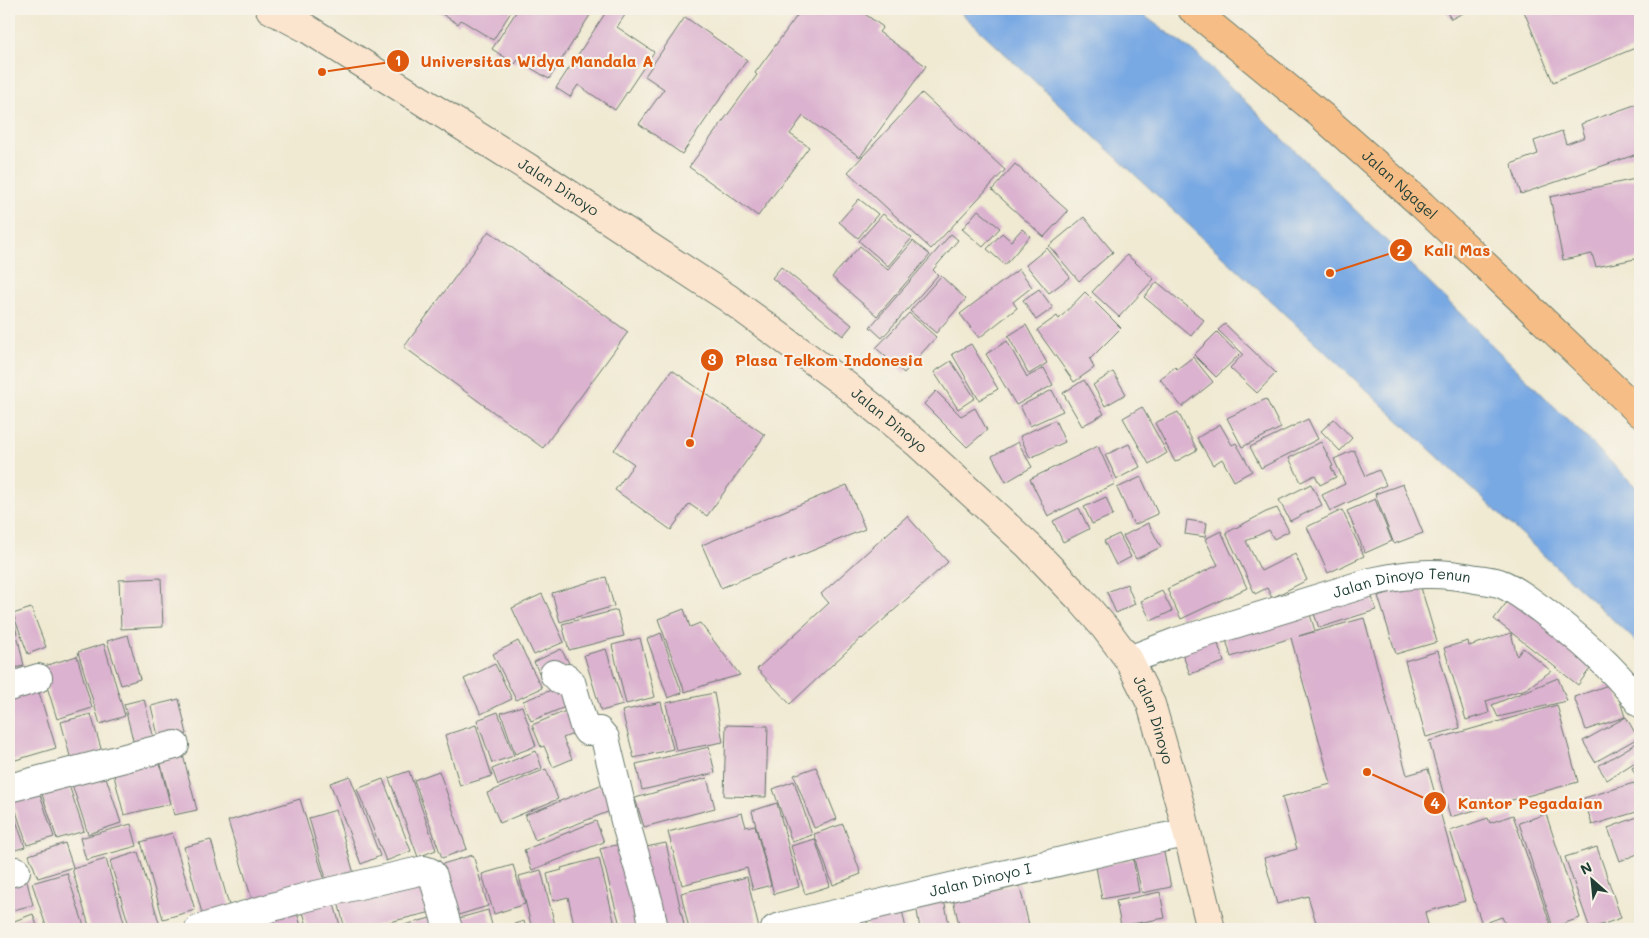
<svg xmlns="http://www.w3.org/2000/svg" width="1649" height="938" font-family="Mali,sans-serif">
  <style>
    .water { fill: #79a9e3; stroke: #4c738c }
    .building { fill: #dbb2cf }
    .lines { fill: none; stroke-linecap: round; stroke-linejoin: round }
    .minor-casing { stroke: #687a6c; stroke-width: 30 }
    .secondary-casing { stroke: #687a6c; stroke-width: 30 }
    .trunk-casing { stroke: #687a6c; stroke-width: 30 }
    .minor { stroke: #fff; stroke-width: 28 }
    .secondary { stroke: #fbe5cf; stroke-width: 28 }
    .trunk { stroke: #f6be86; stroke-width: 28 }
    .labels { text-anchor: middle; stroke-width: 4.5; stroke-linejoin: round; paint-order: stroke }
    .street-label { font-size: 15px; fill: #1f3d34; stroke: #f7f3e8 }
    .leader { fill: none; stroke: #de580e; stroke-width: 2 }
    .callout-dot { fill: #de580e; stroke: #f7f3e8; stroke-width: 2 }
    .mark-label { font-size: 15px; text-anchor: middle; font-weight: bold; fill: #fff }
    .callout-label { font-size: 16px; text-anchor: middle; font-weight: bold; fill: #de580e; stroke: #f7f3e8; stroke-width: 4.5; stroke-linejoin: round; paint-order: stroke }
  </style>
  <rect width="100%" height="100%" fill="#f7f3e8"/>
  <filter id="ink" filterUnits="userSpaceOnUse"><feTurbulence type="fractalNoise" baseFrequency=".02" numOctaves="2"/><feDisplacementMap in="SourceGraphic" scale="10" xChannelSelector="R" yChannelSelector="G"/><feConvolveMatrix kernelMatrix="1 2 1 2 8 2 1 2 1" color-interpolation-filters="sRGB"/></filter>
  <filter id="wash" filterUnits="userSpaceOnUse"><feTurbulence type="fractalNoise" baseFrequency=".0096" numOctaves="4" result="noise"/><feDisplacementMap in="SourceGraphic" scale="20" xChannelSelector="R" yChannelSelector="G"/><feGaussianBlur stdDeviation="1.12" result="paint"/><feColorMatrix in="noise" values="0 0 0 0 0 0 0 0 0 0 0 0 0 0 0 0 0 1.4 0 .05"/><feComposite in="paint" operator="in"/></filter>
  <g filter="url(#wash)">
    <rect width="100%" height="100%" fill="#f0ead3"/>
    <path class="water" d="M957 9H1135L1198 55 1640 491V645Z"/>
    <g id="blocks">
      <path class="building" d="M434 9H513L493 40 461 20 458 24Z
        M518 9H594L549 79 518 60 515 64 492 49Z
        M608 9H629L617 27 654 52 615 110 578 85 570 97 556 88Z
        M802 9H858L883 27 879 32 926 66 860 157 803 116 790 134 809 147 758 216 689 167 757 75 755 73Z
        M1445 9H1471L1451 19Z
        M1523 9H1640V46L1553 82Z
        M685 17 747 60 682 154 639 124 664 89 645 76Z
        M922 93 1005 170 931 249 848 172Z
        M1640 103V153L1521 194 1511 164 1538 154 1534 141 1562 131 1566 144 1585 137 1581 124Z
        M1015 164 1068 211 1044 237 992 190Z
        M1640 178V258L1596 267 1592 254 1563 260 1550 197Z
        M859 199 878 214 858 238 839 222Z
        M978 210 1000 228 983 247 962 229Z
        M883 214 912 238 888 266 859 241Z
        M1084 217 1113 252 1079 281 1049 246Z
        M1022 229 1030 236 1005 265 987 249 1002 233 1011 241Z
        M489 231 628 332 543 448 404 347Z
        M951 234 958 240 933 270 938 275 882 338 870 327Z
        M913 241 930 255 877 316 832 277 860 246 888 270Z
        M1047 248 1070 277 1049 293 1026 265Z
        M1127 255 1154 279 1119 317 1092 292Z
        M781 267 852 325 843 336 772 278Z
        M1019 269 1032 287 1013 302 1017 308 979 338 960 314Z
        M941 276 966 299 936 333 910 311Z
        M1157 282 1204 320 1191 336 1144 297Z
        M1039 289 1053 308 1036 320 1023 300Z
        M1085 292 1121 328 1090 359 1094 368 1074 382 1037 330 1057 316 1059 319Z
        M909 313 936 337 904 373 876 348Z
        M1225 324 1276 373 1257 393 1230 368 1243 354 1218 330Z
        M1026 325 1047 363 1029 374 1008 336Z
        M1217 332 1239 355 1216 377 1194 355Z
        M1007 341 1027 377 1044 368 1053 385 1016 405 986 354Z
        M971 344 998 389 979 400 952 354Z
        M1193 357 1213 382 1182 407 1160 379 1175 367 1177 369Z
        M951 361 975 398 958 409 934 372Z
        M672 370 765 435 707 516 689 504 671 530 615 490 634 464 614 450Z
        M1113 372 1126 394 1105 406 1093 385Z
        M1084 380 1104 414 1082 426 1063 393Z
        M1052 390 1063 411 1030 426 1020 406Z
        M936 391 961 416 975 408 987 430 967 447 924 404Z
        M1266 399 1281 428 1242 447 1227 418Z
        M1142 407 1167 453 1149 464 1123 418Z
        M1178 412 1197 450 1175 462 1155 423Z
        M1308 419 1318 439 1261 468 1250 447Z
        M1334 419 1352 438 1340 451 1321 431Z
        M1055 420 1065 442 1030 458 1020 436Z
        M1220 424 1232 445 1236 443 1252 471 1234 481 1222 459 1213 465 1197 438Z
        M1018 442 1032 467 1006 482 992 456Z
        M1321 442 1333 466 1331 467 1336 477 1320 485 1315 475 1301 482 1289 458Z
        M1129 444 1140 467 1117 479 1105 455Z
        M1098 446 1115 484 1048 516 1030 479Z
        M1354 450 1366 476 1379 470 1386 485 1330 511 1322 495 1345 484 1334 459Z
        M1141 477 1158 514 1134 525 1117 488Z
        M1311 484 1322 505 1290 521 1279 500Z
        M1403 484 1423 533 1394 544 1375 494Z
        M847 485 865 529 721 588 702 545Z
        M1106 497 1113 515 1092 524 1084 507Z
        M1375 499 1392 541 1365 553 1347 511Z
        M1079 508 1089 529 1063 542 1053 521Z
        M1277 508 1289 531 1274 539 1269 530 1246 541 1261 571 1295 554 1307 580 1272 598 1267 588 1255 594 1226 533 1266 512Z
        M1342 510 1364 556 1328 573 1307 527Z
        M907 516 948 562 862 639 861 638 790 704 757 669 829 603 821 594Z
        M1187 520 1207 523 1205 537 1185 534Z
        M1148 523 1161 547 1136 559 1123 536Z
        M1221 531 1247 588 1181 619 1167 589 1218 565 1205 539Z
        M1119 534 1131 557 1116 565 1104 541Z
        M606 577 614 606 560 622 552 593Z
        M161 578 163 627 121 629 119 580Z
        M1368 583 1376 610 1319 628 1310 602Z
        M1127 584 1135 604 1116 613 1107 592Z
        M1420 584 1437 642 1396 654 1378 596Z
        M1162 591 1172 611 1151 621 1141 601Z
        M542 594 564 642 534 655 512 608Z
        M1511 597 1595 662 1578 685 1494 619Z
        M1307 604 1315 631 1299 636 1364 618 1407 775 1428 769 1465 901 1425 912 1428 925 1415 929H1318L1308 896 1277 904 1264 858 1297 849 1282 797 1331 784 1291 638 1231 657 1223 629Z
        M31 608 46 647 28 654 13 614Z
        M684 609 690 627 700 623 740 675 711 683 685 692 658 619Z
        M617 610 624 636 569 650 562 624Z
        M9 611H12L24 666 9 669Z
        M1214 632 1224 662 1190 674 1179 645Z
        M661 633 682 693 668 698 647 639Z
        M1511 633 1517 656 1523 648 1551 671 1526 689 1486 701 1489 713 1466 720 1444 648 1468 641 1469 646Z
        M128 635 140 679 121 685 107 641Z
        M640 638 655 697 626 704 612 645Z
        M518 641 542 688 516 700 493 654Z
        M104 644 125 716 100 724 78 652Z
        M561 649 570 665 542 679 534 662Z
        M606 649 623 705 601 711 584 655Z
        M1438 651 1460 728 1426 737 1405 661Z
        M77 656 92 708 57 719 41 667Z
        M495 664 512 699 481 714 464 679Z
        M1558 678 1567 701 1498 717 1492 705Z
        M1614 683 1625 717 1586 730 1574 697Z
        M567 684 575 703 531 721 523 701Z
        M38 689 56 748 9 762V693Z
        M714 693 723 742 676 751 666 703Z
        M144 699 155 743 135 748 124 704Z
        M179 699 187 734 159 740 151 706Z
        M661 702 673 749 634 758 622 711Z
        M1557 705 1578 782 1450 817 1429 741Z
        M522 706 536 746 515 754 501 713Z
        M573 708 583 730 563 738 572 759 553 767 544 746 541 747 532 725Z
        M498 712 514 756 492 763 477 720Z
        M91 714 102 752 71 760 61 722Z
        M1626 717 1638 738 1595 762 1583 741Z
        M476 725 492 776 460 786 445 735Z
        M726 725 768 726 766 797 724 796Z
        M1640 741V759L1607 780 1598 766Z
        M709 747 715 773 642 790 636 764Z
        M536 751 542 768 498 785 492 769Z
        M183 755 197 810 174 815 160 761Z
        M158 756 170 804 124 815 112 768Z
        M1640 764V784L1632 768Z
        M102 765 121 823 88 834 69 775Z
        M816 767 837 819 814 828 794 775Z
        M546 769 558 799 500 823 487 793Z
        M409 771 436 850 418 857 389 778Z
        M439 771 467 849 442 858 414 780Z
        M350 776 380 856 361 864 330 783Z
        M707 778 715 808 644 827 635 798Z
        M67 779 84 831 57 839 40 788Z
        M383 779 411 851 386 861 357 789Z
        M794 781 812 835 792 842 773 789Z
        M1634 783 1640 804V811L1592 825 1584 798Z
        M603 784 613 810 535 840 525 815Z
        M37 785 54 837 27 845 10 793Z
        M300 799 325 881 253 903 228 821Z
        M9 800 25 847 9 852Z
        M777 803 799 887 774 894 752 811Z
        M336 810 354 874 327 882 309 818Z
        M742 813 746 827 755 825 771 885 753 890 747 868 682 885 668 832Z
        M1546 814 1580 918 1553 927 1519 823Z
        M1513 815 1552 929H1507L1502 917 1482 924 1450 831 1488 818 1490 823Z
        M1640 816V853L1620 861 1608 828Z
        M596 821 604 842 532 870 524 850Z
        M131 824 137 846 86 860 80 838Z
        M843 824 861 874 833 885 814 834Z
        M172 833 195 910 163 919 141 842Z
        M815 839 830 886 805 894 791 846Z
        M211 840 230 909 203 917 184 847Z
        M65 843 73 867 38 878 29 855Z
        M666 843 685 929H658L641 848Z
        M620 844 643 929H621L600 849Z
        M1597 847 1621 918 1590 929 1565 857Z
        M1163 848 1171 887 1142 893 1133 854Z
        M138 852 161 929H130L110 861Z
        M473 855 488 906 455 916 439 865Z
        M599 858 616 929H575L568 897 553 901 547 874 562 870 561 868Z
        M106 859 126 929H90L72 869Z
        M1133 859 1139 892 1102 899 1096 867Z
        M513 865 525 904 494 914 482 874Z
        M541 870 556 929H532L519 876Z
        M426 872 436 911 360 929H345L336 894Z
        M67 873 85 929H47L32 883Z
        M25 874 33 905 9 911V879Z
        M747 877 759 929H689L681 893Z
        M1019 883 1030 929H960L953 899Z
        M1160 892 1165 918 1121 926 1116 901Z
        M331 893 341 929H308L300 902Z
        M944 900 950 929H920L916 905Z
        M294 903 302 929H213Z
        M488 910 493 929H459L456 919Z
        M902 910 906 929H869L866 918Z
        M33 914 38 929H9V923Z
        M438 916 441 929H393V928Z
        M859 916 861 929H827Z
        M524 921 526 929H498Z
        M1145 923 1146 929H1120V928Z
        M1503 923 1505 929H1485Z
        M1465 925 1466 929H1453Z"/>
    </g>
  </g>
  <g filter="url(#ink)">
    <use href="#blocks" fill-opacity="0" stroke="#687a6c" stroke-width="1"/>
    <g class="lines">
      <g class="minor-casing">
        <g id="minor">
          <path id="s1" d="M1129 660 1176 642 1371 582C1410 573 1437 571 1476 579 1484 580 1492 581 1499 583 1514 588 1528 600 1541 609 1578 637 1612 666 1640 703"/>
          <path d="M554 674 560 680 567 678 571 682 584 726 587 731H599L605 738 625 821 649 904 654 929"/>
          <path d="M9 687 38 678"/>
          <path d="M9 788 175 745"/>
          <path d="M9 873 16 871"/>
          <path d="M199 929 303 898 424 870 430 872 433 876 448 929"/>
          <path id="s2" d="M775 929 784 926 1161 838 1187 833"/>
        </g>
      </g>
      <g class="secondary-casing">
        <g id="secondary">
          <path id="s3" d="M270 9 306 28 540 175 728 298 847 386 918 444 1029 546 1080 599 1105 628 1129 660 1151 704 1181 808 1211 929"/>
        </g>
      </g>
      <g class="trunk-casing">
        <g id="trunk">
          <path id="s4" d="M1192 9 1321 115 1422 205 1640 413"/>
        </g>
      </g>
      <use href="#minor" class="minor"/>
      <use href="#secondary" class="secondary"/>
      <use href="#trunk" class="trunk"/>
    </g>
  </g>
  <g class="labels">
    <g class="street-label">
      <text dy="5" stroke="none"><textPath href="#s4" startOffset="272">Jalan Ngagel</textPath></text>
      <text dy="5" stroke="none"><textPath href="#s3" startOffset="339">Jalan Dinoyo</textPath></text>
      <text dy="5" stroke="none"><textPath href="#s3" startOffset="744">Jalan Dinoyo</textPath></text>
      <text dy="5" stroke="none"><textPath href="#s1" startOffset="285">Jalan Dinoyo Tenun</textPath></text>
      <text dy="5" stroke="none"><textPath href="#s3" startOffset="1149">Jalan Dinoyo</textPath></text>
      <text dy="5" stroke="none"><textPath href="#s2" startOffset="211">Jalan Dinoyo I</textPath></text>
    </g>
  </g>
  <path class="leader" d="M322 72L398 61M1330 273L1401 250M690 443L712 360M1367 772L1435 803"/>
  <g class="callout-dot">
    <circle cx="322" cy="72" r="5"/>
    <circle cx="1330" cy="273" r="5"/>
    <circle cx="690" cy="443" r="5"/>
    <circle cx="1367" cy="772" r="5"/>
    <circle cx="398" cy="61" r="12"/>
    <circle cx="1401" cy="250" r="12"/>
    <circle cx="712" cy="360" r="12"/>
    <circle cx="1435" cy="803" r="12"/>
  </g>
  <g class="mark-label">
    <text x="398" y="66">1</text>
    <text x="1401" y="256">2</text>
    <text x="712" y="365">3</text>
    <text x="1435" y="809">4</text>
  </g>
  <g class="callout-label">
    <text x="537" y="67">Universitas Widya Mandala A</text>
    <text x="1457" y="256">Kali Mas</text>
    <text x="829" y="366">Plasa Telkom Indonesia</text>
    <text x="1530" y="809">Kantor Pegadaian</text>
  </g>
  <rect width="1649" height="938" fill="none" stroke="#f7f3e8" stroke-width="30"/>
  <g transform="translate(1592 880) rotate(333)" stroke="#f7f3e8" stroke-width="4" paint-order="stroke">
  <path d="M0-4L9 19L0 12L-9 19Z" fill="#1f3d34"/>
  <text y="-8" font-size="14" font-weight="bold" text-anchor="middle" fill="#1f3d34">N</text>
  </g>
</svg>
